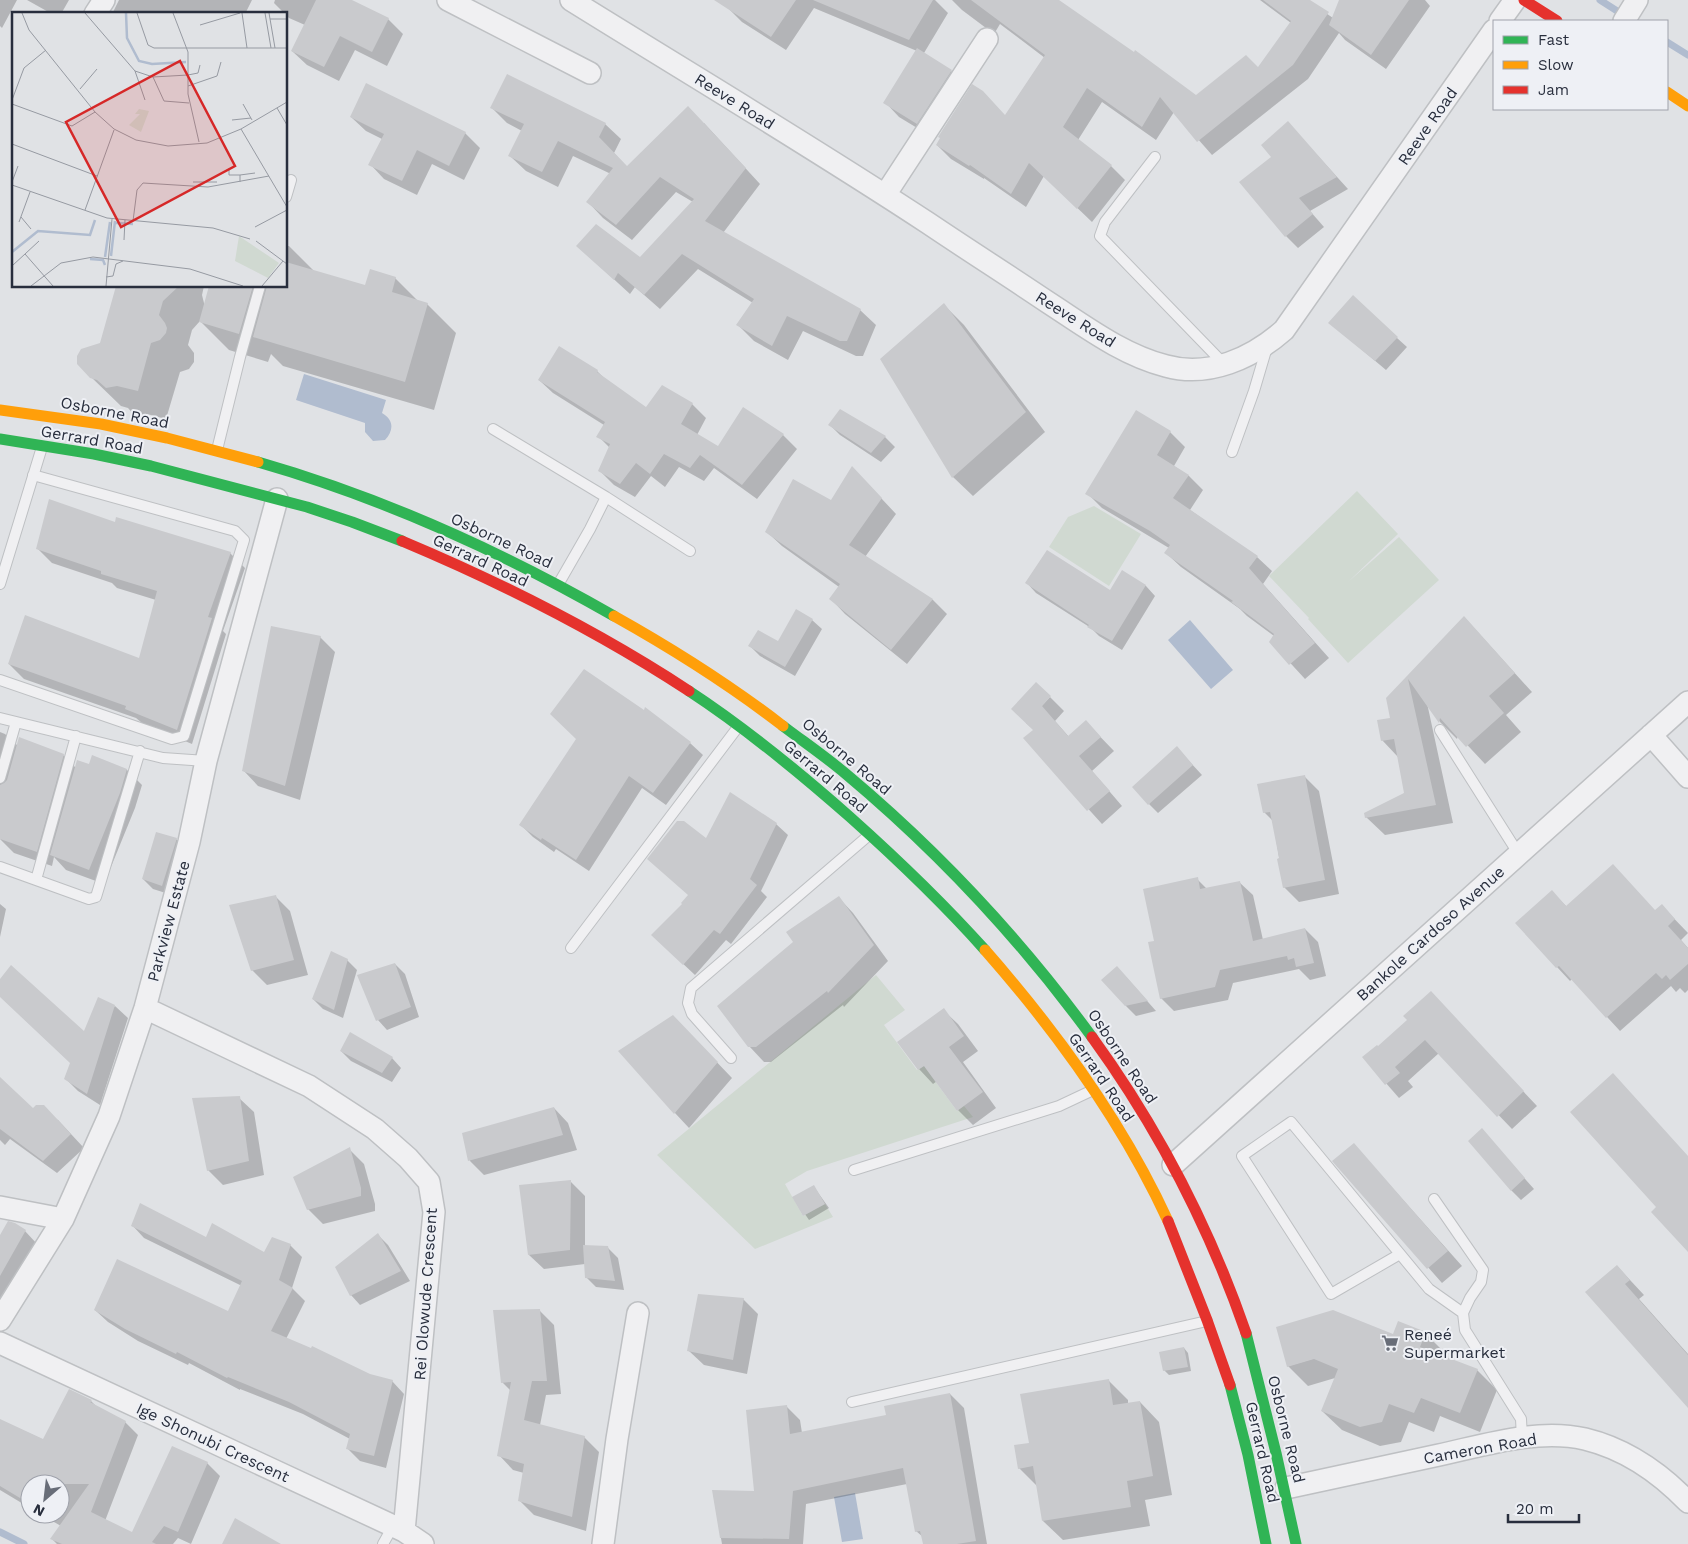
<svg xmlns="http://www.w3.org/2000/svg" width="1688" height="1544" font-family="'Work Sans',sans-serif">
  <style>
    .green { fill: #d0d9d1 }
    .water { fill: #b0bccf }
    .shadow { fill: #0003 }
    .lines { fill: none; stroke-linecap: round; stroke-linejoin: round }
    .stream { stroke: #b0bccf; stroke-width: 7 }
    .building { fill: #c9cacd }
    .lane-casing { stroke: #bec0c3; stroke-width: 12 }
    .street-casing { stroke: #bec0c3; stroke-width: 24 }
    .lane { stroke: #f0f0f2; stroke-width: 10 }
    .street { stroke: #f0f0f2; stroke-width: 21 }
    .fast { stroke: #30b455; stroke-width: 11 }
    .slow { stroke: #ff9f0a; stroke-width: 11 }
    .jam { stroke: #e5322d; stroke-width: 11 }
    .labels { text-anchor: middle; stroke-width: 4; stroke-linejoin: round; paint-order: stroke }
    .street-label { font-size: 16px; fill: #282e3d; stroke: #eef0f5 }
    .poi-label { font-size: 16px; fill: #282e3d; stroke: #eef0f5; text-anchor: start }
    .inset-river { fill: none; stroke: #b0bccf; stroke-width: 2.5 }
    .inset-road { fill: none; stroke: #969aa2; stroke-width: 1 }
    .view { fill: #d62828; fill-opacity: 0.15; stroke: #d62828; stroke-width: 2.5 }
    .inset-edge { fill: none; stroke: #282e3d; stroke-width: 2.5 }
  </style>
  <rect width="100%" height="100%" fill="#e0e2e5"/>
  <path class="green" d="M1357 491 1398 534 1348 582 1399 537 1439 580 1348 663 1308 619 1309 618 1269 576Z
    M1094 506 1141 534 1109 586 1049 547 1068 517Z
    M876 975 905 1010 884 1025 917 1070 924 1066 957 1111 964 1106 973 1117 807 1171 785 1184 803 1216 825 1204 833 1217 755 1249 657 1155Z"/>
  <path class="water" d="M304 374 386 400 382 413C394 420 394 430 385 440L373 441 365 432V423L296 400Z
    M1190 620 1233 670 1211 689 1168 640Z
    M855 1493 863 1539 842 1542 834 1497Z"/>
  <path class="shadow" d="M0 0H17L2 28 0 26Z
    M27 0H69L61 14H52Z
    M119 0H252L245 14H112Z
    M275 0H350L388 19 403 34 387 66 355 50 339 81 307 65 292 51 305 25 289 18 274 3Z
    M733 0H935L948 13 924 53 951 71 966 86 932 137 899 117 885 102 917 51 814 8 786 50 742 22 728 8Z
    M952 0H1057L1196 96 1258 69 1291 23 1260 0H1307L1333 18 1340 0H1425L1430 6 1386 69 1345 40 1339 33 1308 79 1212 155 1174 112 1156 140 1102 102 1078 140 1111 166 1125 180 1092 222 1044 176 1026 207 984 178V179L951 159 937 145 1006 116 1045 58 1000 24 994 34 962 10Z
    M492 108 605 124 621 139 614 153 627 167 704 123 760 184 723 233 860 310 876 325 863 356H856L803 331 788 360 754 341 738 325 753 303 698 269 660 309 635 287 630 294 594 261 641 258 693 202 676 192 632 240 603 218 588 202 611 174 573 156 558 187 526 171 510 156 522 131 507 123Z
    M351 117 465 133 480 148 464 180 432 164 417 195 384 179 370 164 382 139 366 131Z
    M1288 123 1348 189 1310 211 1324 227 1298 248 1286 236 1272 157Z
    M286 246H289L315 272 366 286 395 278 419 302 427 304 456 333 434 410 283 366 271 354 268 362 229 350 200 321 192 330 188 345 194 353V362L189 369 180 372 166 419 147 414 136 417 128 408 121 406 91 377 117 286H204L202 295 205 307 210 286H286Z
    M944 305 964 325 1045 432 973 496 953 477 882 360Z
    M1330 323 1397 338 1407 347 1386 370Z
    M597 371 604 378 647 409 663 387 692 404 706 418 697 435 718 448 783 435 797 449 757 499 714 468 704 481 679 467 665 487 651 476 635 497 614 485 600 471 610 448 598 436 604 425 553 393 539 380Z
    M841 411 885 437 895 447 881 462 840 435 830 425Z
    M1136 412 1170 432 1185 447 1174 466 1189 476 1203 490 1190 510 1257 557 1272 571 1263 584 1329 658 1305 679 1271 642 1274 636 1247 616 1240 609 1181 567 1166 553 1169 548 1102 508 1087 493Z
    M867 483 896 514 865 557 933 600 947 614 907 664 845 614 831 599 839 587 782 546 767 532 832 502Z
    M115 523 230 553 245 568 223 631 226 634 192 744 142 723 136 718 24 679 9 664 140 659 156 600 117 588 112 583 52 563 37 548Z
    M1123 572 1146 586 1155 596 1122 650 1099 636 1091 628 1036 593 1027 583 1110 592Z
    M1464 617 1532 692 1506 715 1521 732 1485 764 1458 735 1457 739 1440 722 1427 703 1453 823 1385 835 1366 817 1405 793 1398 757 1382 740 1392 719 1388 698Z
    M812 620 822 629 795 676 760 656 750 646 779 643Z
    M320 637 335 652 300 800 258 786 244 771Z
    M1050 697 1064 711 1055 721 1069 737 1086 722 1114 751 1092 771 1122 806 1102 824 1025 739 1034 730 1026 723Z
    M0 732 5 734 18 746 63 755 76 768 90 766 93 757 127 770 142 785 135 808 104 884 66 870 54 857 52 866 14 853 0 839Z
    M690 743 703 755 666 805 642 788 589 871 556 849 554 852 533 837 520 824Z
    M1177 748 1202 775 1158 813 1149 804Z
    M1304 776 1319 791 1339 894 1299 902 1284 887 1273 821 1264 812Z
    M776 824 788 835 761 891 767 897 731 944 726 940 695 975 664 946 683 904 689 895Z
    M176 839 186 849 172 895 153 889 143 879Z
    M1197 879 1207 889 1239 882 1253 895 1263 940 1305 929 1318 942 1326 976 1310 980 1299 969 1233 983 1228 1000 1174 1011 1161 998 1156 942Z
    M1552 892 1567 907 1656 911 1662 906 1688 933 1681 940 1688 948V990L1685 993 1680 988 1676 992 1671 986 1620 1031 1572 979 1570 981 1557 967Z
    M275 896 290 911 308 975 267 985 252 970Z
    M839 898 853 913 888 961 844 1007 843 1005 771 1062H764L749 1046 795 942Z
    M0 904 6 909 0 937Z
    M347 960 357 970 343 1018 323 1009 313 999Z
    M395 964 405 974 419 1017 387 1030 378 1020Z
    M1126 977 1156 1011 1136 1016 1126 1006Z
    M0 981 84 1033 115 1006 128 1018 100 1105 78 1091 65 1078 71 1063 0 996Z
    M1444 1007 1537 1106 1512 1129 1439 1053 1408 1081 1413 1087 1399 1098 1364 1058Z
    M943 1010 958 1024 978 1051 963 1062 996 1108 973 1125 958 1110 937 1081 933 1084 919 1069Z
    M688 1032 732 1078 689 1128 675 1113Z
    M341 1051 392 1058 401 1068 392 1082 351 1061Z
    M0 1078 33 1110 58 1120 84 1148 57 1173 10 1139 5 1145 0 1140Z
    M239 1098 254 1112 264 1175 223 1185 208 1170Z
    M554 1108 568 1123 577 1150 484 1175 470 1161 463 1134Z
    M1482 1130 1534 1189 1521 1200 1511 1190Z
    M1354 1145 1462 1266 1442 1283 1334 1161Z
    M349 1149 364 1164 375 1204V1211L323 1224 308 1209Z
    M571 1182 585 1196V1246L608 1248 618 1258 624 1290 596 1287 586 1277 585 1264 544 1269 529 1255Z
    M814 1187 829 1208 809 1220 794 1198Z
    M132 1225 206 1239 265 1254 290 1245 302 1257 292 1288 305 1301 286 1339 370 1375 392 1381 404 1394 386 1468 360 1461 347 1448 350 1439 303 1414 240 1389V1390L189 1363 188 1365 138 1341 108 1322 95 1310 229 1312 242 1286 144 1238Z
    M25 1231 38 1245 0 1311V1238Z
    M378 1235 388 1245 410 1281 360 1305 351 1295Z
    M1617 1266 1644 1295 1639 1299 1688 1354V1406L1587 1292Z
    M743 1299 758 1314 747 1374 704 1365 689 1351Z
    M540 1311 554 1325 561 1394 546 1395 540 1425 584 1437 599 1452 586 1531 534 1515 520 1501 524 1473 513 1470 499 1455 511 1391 502 1382Z
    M1425 1333 1445 1353 1443 1357 1477 1370 1497 1390 1480 1432 1440 1416 1434 1432 1409 1422 1401 1442 1380 1446 1342 1430 1322 1411 1335 1378 1308 1386 1288 1366 1394 1335Z
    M1184 1348 1188 1353 1191 1371 1169 1375 1164 1370Z
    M1108 1380 1128 1400V1404L1140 1402 1159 1422 1172 1495 1145 1500 1150 1526 1063 1540 1043 1521 1037 1486 1019 1468 1030 1444Z
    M950 1394 964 1408 987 1544H924L923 1537 916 1531 907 1484 806 1504 803 1544H722L713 1492H756L786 1406 800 1420 802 1433 887 1416Z
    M91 1401 98 1408 125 1422 138 1435 105 1521 133 1534 207 1463 220 1476 191 1544 178 1538 173 1544H57L52 1539 61 1526 40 1514H60V1484H30V1508L0 1490V1420L44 1440Z"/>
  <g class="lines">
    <path class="stream" d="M1600 0 1625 16
      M1667 42 1688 55
      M0 1532 24 1544"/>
  </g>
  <path class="building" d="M316 0H352L389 18 372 52 340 36 324 67 291 51Z
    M714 0H796L771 37Z
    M813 0H933L909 40Z
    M971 0H1059L1134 52 1135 50 1196 95 1246 55 1258 67 1291 21 1263 0H1310L1329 12 1293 65 1197 142 1160 97 1142 127 1087 88 1063 127 1112 165 1077 209 1029 163 1011 194 970 165 969 166 936 145 940 138 938 137 972 84 983 91 1005 115 1045 55Z
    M1339 0H1409L1371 55 1329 25Z
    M917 48 952 70 917 124 883 103Z
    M507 74 606 123 599 137 627 166 688 106 746 168 705 221 861 309 847 341H840L787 316 772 346 736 325 754 299 682 254 644 295 618 273 614 280 576 246 596 224 640 257 694 199 660 177 616 225 586 202 613 168 558 141 542 172 508 156 524 124 490 108Z
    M366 83 466 132 449 166 417 150 402 181 368 165 384 134 350 117Z
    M1288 121 1337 177 1299 198 1313 214 1285 237 1239 182 1271 157 1261 145Z
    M286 262 365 285 370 269 396 277 392 292 428 303 405 382 253 337 267 286H286Z
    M116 286H179L163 301 159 315 165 323 167 328 166 333 160 340 151 343 138 391 117 386 106 388 97 380 90 378 77 364V356L81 349 100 343Z
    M209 286H253L239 334 199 322Z
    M1353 295 1398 337 1375 361 1328 323Z
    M944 303 1026 412 952 478 880 359Z
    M559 346 598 370 597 372 646 407 662 385 693 403 681 424 718 446 743 407 784 434 742 485 700 455 690 468 664 454 650 474 636 463 620 484 598 471 610 444 596 437 605 422 538 380Z
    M840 409 886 436 871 453 828 425Z
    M1136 410 1171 431 1157 455 1189 475 1173 498 1258 556 1249 568 1315 643 1289 665 1269 642 1274 634 1231 602 1233 601 1164 553 1170 545 1150 531 1085 494Z
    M852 466 882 498 849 545 933 599 891 650 829 599 840 584 765 532 793 479 831 500Z
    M49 499 115 522 116 517 231 552 208 617 212 618 177 730 125 709 126 706 8 664 25 615 139 658 157 591 101 574V571L36 549Z
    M1047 550 1110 590 1122 570 1146 585 1112 641 1087 627 1089 625 1025 583Z
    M796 609 813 619 785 667 748 646 758 630 778 641Z
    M1464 616 1515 673 1489 696 1504 713 1466 747 1440 718 1439 723 1408 679 1436 805 1365 818 1364 813 1404 793 1394 739 1381 741 1377 720 1390 718 1386 698Z
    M271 626 321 636 285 786 242 771Z
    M584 669 644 710 645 707 691 742 653 793 629 776 576 860 542 838 541 840 519 825 576 739 550 714Z
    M1036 682 1051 696 1042 706 1068 736 1086 720 1101 737 1079 756 1110 791 1087 811 1023 738 1033 730 1011 709Z
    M19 737 64 754 37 852 0 839V785L4 783 7 780Z
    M1177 746 1193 765 1148 805 1132 787Z
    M92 755 127 769 120 793 89 870 50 855 77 760 89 764Z
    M1305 775 1325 880 1283 888 1277 859 1279 858 1270 812 1263 813 1257 784Z
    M730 792 777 823 750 879 757 885 720 934 714 930 683 965 651 935 682 904 681 903 688 895 647 859 677 821H684L706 838Z
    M156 832 177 838 162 886 142 879Z
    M1613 864 1655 910 1662 904 1675 919 1668 926 1688 948V964L1670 980 1666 975 1662 979 1656 973 1606 1018 1559 966 1556 968 1515 923 1552 890 1566 906Z
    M1198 877 1200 889 1240 881 1253 941 1305 928 1314 963 1296 967 1294 958 1288 960 1287 956 1220 970 1215 987 1160 999 1148 942 1154 941 1143 889Z
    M276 895 294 960 251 971 229 905Z
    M839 896 874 945 828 993 827 991 756 1047H748L717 1006 793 942 786 932Z
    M331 951 348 959 334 1010 312 999Z
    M395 963 411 1007 376 1021 357 975Z
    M11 965 84 1031 98 997 115 1005 87 1094 64 1079 70 1063 0 997V979Z
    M1117 966 1148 1001 1125 1006 1101 980Z
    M1431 991 1524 1091 1497 1117 1425 1040 1395 1067 1400 1073 1385 1085 1362 1057 1377 1045 1378 1046 1407 1020 1403 1016Z
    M944 1008 964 1036 949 1047 983 1092 957 1111 924 1066 918 1070 897 1042Z
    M673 1015 718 1062 674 1114 618 1051Z
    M350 1032 393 1057 382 1073 340 1051Z
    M1613 1073 1688 1156V1252L1651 1212 1656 1207 1570 1112Z
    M0 1077 33 1108 36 1105H44L71 1134 43 1161 0 1129Z
    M240 1096 249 1161 207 1171 192 1098Z
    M554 1107 563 1135 468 1161 462 1133Z
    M1482 1128 1525 1178 1511 1191 1468 1141Z
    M1354 1143 1448 1251 1427 1269 1332 1161Z
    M350 1147 361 1188V1196L307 1210 293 1177Z
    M571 1180 570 1250 528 1255 519 1185Z
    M814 1185 825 1204 803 1216 792 1197Z
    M140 1203 206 1237 212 1223 264 1252 272 1237 291 1244 279 1280 293 1288 271 1331 311 1348 312 1346 370 1374 393 1380 374 1456 346 1449 350 1434 289 1402 228 1377 227 1378 177 1352 176 1354 125 1329 94 1310 117 1259 228 1311 242 1281 131 1226Z
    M8 1221 15 1223 26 1230 0 1276V1235Z
    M378 1233 401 1271 350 1296 335 1267Z
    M583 1245 608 1246 615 1281 585 1278Z
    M1617 1265 1630 1280 1625 1284 1688 1355V1408L1585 1292Z
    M698 1294 744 1298 733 1360 687 1351Z
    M540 1309 547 1381H532L524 1420 585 1436 572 1517 518 1501 524 1464 497 1456 511 1382 501 1383 493 1310Z
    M1333 1310 1393 1334 1398 1321 1426 1332 1420 1347 1478 1369 1460 1413 1421 1398 1414 1413 1389 1404 1382 1422 1360 1427 1321 1411 1338 1369 1314 1359 1287 1367 1276 1327Z
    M1184 1347 1188 1367 1163 1371 1159 1352Z
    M1109 1379 1113 1405 1140 1401 1153 1476 1127 1481 1131 1507 1042 1521 1033 1466 1018 1469 1014 1445 1029 1443 1020 1394Z
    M69 1389 92 1400 90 1402 126 1421 91 1512 132 1532 172 1446 208 1462 178 1532 164 1526 152 1542 156 1544H62L50 1539 89 1484H30V1504L0 1486V1419L43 1439Z
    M950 1393 976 1541 957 1544H923L920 1531 915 1532 903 1468 793 1491 789 1539 720 1538 712 1490 754 1491 746 1410 787 1405 790 1434 886 1415 884 1406Z
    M235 1518 281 1544H222Z"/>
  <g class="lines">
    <g class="lane-casing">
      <path id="lane" d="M1155 157 1105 222 1100 236 1224 364
        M286 197 291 180
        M493 429 606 497
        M217 450 240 357 260 286
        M1232 452 1254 391 1267 347
        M559 583 590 529 606 497 690 551
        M0 584 42 447
        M0 680 172 739 184 736 244 540 235 531 33 475
        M0 718 163 758 206 761
        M1440 730 1518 853
        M0 778 16 722
        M0 867 89 899 96 897 140 751
        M36 880 76 736
        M571 948 738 727
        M731 1058 692 1014 688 1003 691 988 868 836
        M854 1170 1059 1106 1093 1090
        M1434 1199 1483 1270 1481 1282 1470 1298 1463 1313 1465 1330 1521 1419 1522 1438
        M1400 1254 1331 1294 1242 1156 1291 1122 1429 1289 1463 1313
        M852 1402 1207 1321
        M383 1544 393 1526"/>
    </g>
    <g class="street-casing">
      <path id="street" d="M448 0 590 73
        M571 0C690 74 811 146 928 223 968 250 1009 276 1049 303 1086 327 1123 355 1166 366 1209 378 1252 358 1284 330L1494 30
        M95 14 104 0
        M1500 21 1515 0
        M1624 21 1637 0
        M885 195 987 39
        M1651 735 1688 777
        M145 1008 309 1086 375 1129 408 1158 429 1182 434 1212 404 1531
        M1173 1165 1688 702
        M0 1207 63 1219
        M0 1320 63 1219 109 1116 145 1008 189 842 206 761 277 499
        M0 1343 404 1531 423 1544
        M1286 1488C1337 1477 1388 1466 1439 1455 1485 1445 1538 1428 1585 1439 1626 1449 1660 1473 1688 1502
        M603 1544 617 1439 638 1313"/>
    </g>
    <use href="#lane" class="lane"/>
    <use href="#street" class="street"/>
    <path class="fast" d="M0 439 94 454 151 466 307 507 352 522 402 541
      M258 462C380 497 504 553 614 616
      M689 691C747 729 799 772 850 817 897 859 943 903 985 950
      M783 726C804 742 826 757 846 774 938 851 1021 940 1092 1037
      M1246 1333 1276 1453 1296 1544
      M1230 1385 1248 1455 1266 1544"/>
    <path class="slow" d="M1667 92 1688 106
      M0 410 101 424 167 438 258 462
      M614 616C673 649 730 685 783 726
      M985 950C1057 1032 1122 1121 1168 1221"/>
    <path class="jam" d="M1524 0 1557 21
      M402 541C502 583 599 632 689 691
      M1092 1037C1158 1128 1209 1226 1246 1333
      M1168 1221 1207 1320 1230 1385"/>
  </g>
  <defs>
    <g id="supermarket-bare" transform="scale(1.35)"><path d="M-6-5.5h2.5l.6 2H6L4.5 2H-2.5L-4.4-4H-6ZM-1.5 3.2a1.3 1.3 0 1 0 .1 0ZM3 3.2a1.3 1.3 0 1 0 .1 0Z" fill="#686d78" stroke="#eef0f5" stroke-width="2.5" paint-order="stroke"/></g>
  </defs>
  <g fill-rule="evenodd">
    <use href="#supermarket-bare" x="1390" y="1343"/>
  </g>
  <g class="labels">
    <g class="street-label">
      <text transform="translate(735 101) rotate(32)" y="6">Reeve Road</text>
      <text transform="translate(1427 126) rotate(-55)" y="6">Reeve Road</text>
      <text transform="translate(1076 319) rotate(32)" y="6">Reeve Road</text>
      <text transform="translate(115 412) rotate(11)" y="6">Osborne Road</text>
      <text transform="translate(92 439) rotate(10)" y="6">Gerrard Road</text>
      <text transform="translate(502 540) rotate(25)" y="6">Osborne Road</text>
      <text transform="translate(481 560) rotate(25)" y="6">Gerrard Road</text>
      <text transform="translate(847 756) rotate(40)" y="6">Osborne Road</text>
      <text transform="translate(826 776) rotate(40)" y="6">Gerrard Road</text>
      <text transform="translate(168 921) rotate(-75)" y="6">Parkview Estate</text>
      <text transform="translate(1430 933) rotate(-42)" y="6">Bankole Cardoso Avenue</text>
      <text transform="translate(1123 1056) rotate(56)" y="6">Osborne Road</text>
      <text transform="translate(1102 1077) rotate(56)" y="6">Gerrard Road</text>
      <text transform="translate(425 1294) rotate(-86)" y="6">Rei Olowude Crescent</text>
      <text transform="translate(1287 1429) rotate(76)" y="6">Osborne Road</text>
      <text transform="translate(213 1442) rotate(25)" y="6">Ige Shonubi Crescent</text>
      <text transform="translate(1480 1448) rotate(-10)" y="6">Cameron Road</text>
      <text transform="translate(1263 1452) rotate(77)" y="6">Gerrard Road</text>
    </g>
    <g class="poi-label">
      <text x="1404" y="1340">Reneé<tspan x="1404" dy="18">Supermarket</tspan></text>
    </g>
  </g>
  <g transform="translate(12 12)">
    <rect width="275" height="275" fill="#e0e2e5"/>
    <path d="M127 97 137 99 129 120 117 113 128 102H123ZM227 224 267 251 256 266 223 249Z" fill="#d0d9d1"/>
    <path class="inset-river" d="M114 1 115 26 127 49 140 52 174 50M104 211 121 212M0 240 26 219 78 223 83 208M99 244 103 209M93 245 98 210M78 247 91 248 93 253"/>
    <path class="inset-road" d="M10 1 17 18 83 100 102 117 124 128 156 134 195 131 229 117 275 90M73 1 123 59 133 88M125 1 136 33 142 36H275M161 1 176 40V82L187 130M230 1 235 36M253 1 259 36M257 1 263 36M258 7H275M188 13 228 1M123 59 141 65 176 63 186 61 188 53M141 65 152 89 177 91M176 74 205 64 209 50M68 77 85 57M0 88 12 56 34 38M0 92 60 114 83 100M231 92 240 108M265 96 275 113M220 108 239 106M229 117 275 195M0 132 85 164M217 156V163H228V170M228 163 243 161M0 170 6 154M181 170H205M0 173 95 206 201 216 238 227M73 198 102 118M9 205 19 217M121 209 125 178 131 171 196 175 257 164M7 210 18 180M243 215 275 198M112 228 113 208M244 229 275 252M13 242 27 229M1 253 13 242 41 274M94 265 101 264 104 252 111 249M19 274 49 251 81 245 178 257 231 274M94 274 100 207M250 274 271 249"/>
    <path class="view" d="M168 49 223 154 109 215 54 110Z"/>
    <rect width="275" height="275" class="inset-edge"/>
  </g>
  <rect x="1493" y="20" width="175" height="90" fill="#eef0f5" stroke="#9fa2ab"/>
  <rect x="1503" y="36" width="25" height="8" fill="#30b455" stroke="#9fa2ab"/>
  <text x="1538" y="45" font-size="15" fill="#282e3d">Fast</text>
  <rect x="1503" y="61" width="25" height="8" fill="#ff9f0a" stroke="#9fa2ab"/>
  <text x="1538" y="70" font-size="15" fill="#282e3d">Slow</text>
  <rect x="1503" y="86" width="25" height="8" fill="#e5322d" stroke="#9fa2ab"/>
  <text x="1538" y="95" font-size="15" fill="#282e3d">Jam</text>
  <g transform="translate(45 1499) rotate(208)"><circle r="24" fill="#eef0f5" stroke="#9fa2ab"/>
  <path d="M0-4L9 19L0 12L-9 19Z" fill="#686d78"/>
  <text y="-8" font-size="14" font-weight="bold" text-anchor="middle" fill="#282e3d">N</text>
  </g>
  <path d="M1508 1514v8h71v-8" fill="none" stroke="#282e3d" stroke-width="2.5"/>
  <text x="1516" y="1514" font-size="15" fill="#282e3d" stroke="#eef0f5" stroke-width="4" paint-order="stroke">20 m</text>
</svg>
